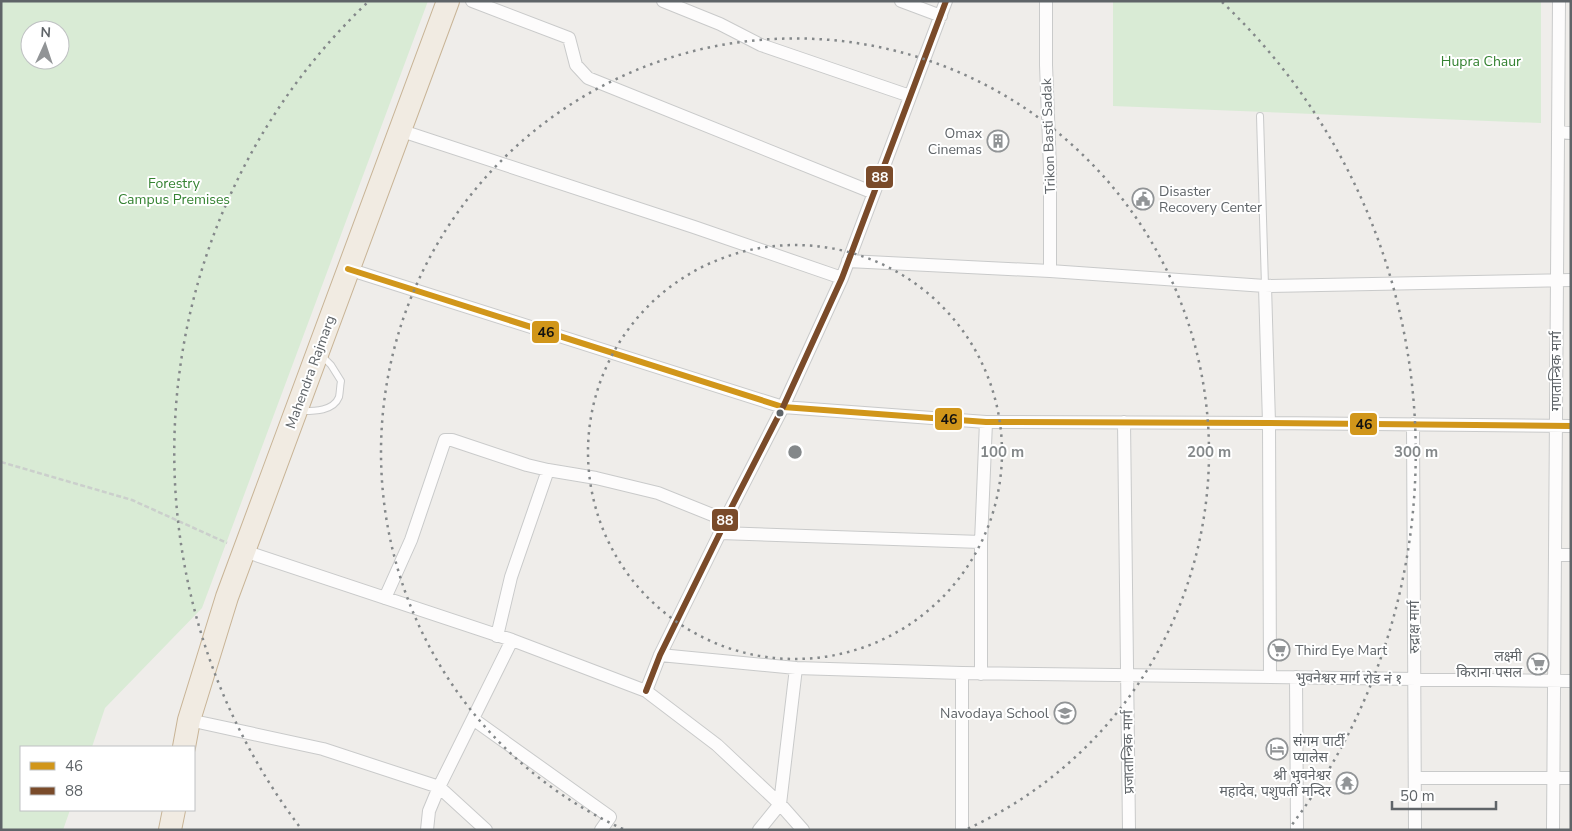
<svg xmlns="http://www.w3.org/2000/svg" width="1572" height="831" font-family="'Nunito Sans','Noto Sans Devanagari',sans-serif">
  <style>
    .green { fill: #d9ebd5; fill-rule: evenodd }
    .lines { fill: none; stroke-linecap: round; stroke-linejoin: round }
    .lane-casing { stroke: #c9caca; stroke-width: 8 }
    .street-casing { stroke: #c9caca; stroke-width: 14 }
    .highway-casing { stroke: #c8b496; stroke-width: 24 }
    .path { stroke: #cbcfcc; stroke-width: 2.5; stroke-dasharray: 5 2.5; stroke-linecap: butt }
    .lane { stroke: #fdfcfc; stroke-width: 6 }
    .street { stroke: #fdfcfc; stroke-width: 12 }
    .highway { stroke: #f1ebe2; stroke-width: 22 }
    .bus-1-casing { stroke: #fff; stroke-width: 10 }
    .bus-2-casing { stroke: #fff; stroke-width: 10 }
    .bus-1 { stroke: #d1961a; stroke-width: 6 }
    .bus-2 { stroke: #7a4b2a; stroke-width: 6 }
    .ring { fill: none; stroke: #84888a; stroke-width: 2.5; stroke-dasharray: 2.5 5 }
    .bus-dot { fill: #5f6468; stroke: #fff; stroke-width: 2 }
    .labels { text-anchor: middle; stroke-width: 4; stroke-linejoin: round; paint-order: stroke }
    .park-label { font-size: 14px; fill: #358332; stroke: #fff }
    .poi-label { font-size: 14px; fill: #5f6468; stroke: #fff; text-anchor: end }
    .street-label { font-size: 14px; fill: #5f6468; stroke: #fff }
    .centre { fill: #84888a; stroke: #fff; stroke-width: 2.5 }
    .ring-label { font-size: 15px; text-anchor: middle; font-weight: bold; fill: #84888a; stroke: #fff; stroke-width: 4; stroke-linejoin: round; paint-order: stroke }
    .line-badge { stroke: #fff; stroke-width: 2 }
    .badge-label { font-size: 14px; text-anchor: middle; font-weight: bold; fill: #fff }
    .pale-badge-label { font-size: 14px; text-anchor: middle; font-weight: bold; fill: #111 }
  </style>
  <rect width="100%" height="100%" fill="#efedea"/>
  <path class="green" d="M1 1H428L202 608 105 708 92 747H21V810H70L63 830H1ZM30 30H60V60H30Z
    M1113 1H1541V123L1113 106Z"/>
  <g class="lines">
    <g class="lane-casing">
      <path id="lane" d="M1260 116 1265 286
        M300 411C312 411 333 412 339 397 340 392 340 386 341 381L331 365 322 356"/>
    </g>
    <g class="street-casing">
      <path id="street" d="M472 1 569 38 576 65 588 78 874 193
        M663 1 720 24 761 45 910 96
        M901 1 941 16
        M1046 1V65L1050 168V271
        M399 130 694 227 842 278
        M1558 132 1571 133
        M848 261 1050 271 1265 286 1571 280
        M348 269 783 407 986 422 1269 423 1571 426
        M1265 286 1269 423 1270 677
        M1124 422 1129 830
        M1413 424 1415 830
        M548 470 596 478 658 493 725 520
        M720 533 981 542
        M244 551 512 640 646 691 717 745 780 804 803 830
        M1555 555H1571
        M385 598 411 540 445 440H452L527 465 548 470 511 577 497 636
        M660 655 796 668 962 673 1571 681
        M981 674V542L986 422
        M1296 677 1297 830
        M646 691 660 655 720 533 725 520 783 407 842 278 946 1
        M473 719 610 817 601 830
        M189 720 323 749 439 787 486 830
        M1416 778H1571
        M427 830 429 811 439 787 512 640
        M759 830 780 804 796 668
        M962 830V673
        M1553 830 1559 1"/>
    </g>
    <g class="highway-casing">
      <path id="highway" d="M184 747 189 720 227 597 448 1
        M170 830 174 810"/>
    </g>
    <path class="path" d="M1 462 132 500 227 543"/>
    <use href="#lane" class="lane"/>
    <use href="#street" class="street"/>
    <use href="#highway" class="highway"/>
    <g class="bus-1-casing">
      <path id="bus-1" d="M348 269 783 407 986 422 1269 423 1571 426"/>
    </g>
    <g class="bus-2-casing">
      <path id="bus-2" d="M646 691 660 655 720 533 725 520 783 407 842 278 946 1"/>
    </g>
    <use href="#bus-1" class="bus-1"/>
    <use href="#bus-2" class="bus-2"/>
  </g>
  <g class="ring">
    <circle cx="795" cy="452" r="207"/>
    <path d="M623 829A414 414 0 1 1 967 829"/>
    <path d="M299 826A621 621 0 0 1 368 2M1222 2A621 621 0 0 1 1291 826"/>
  </g>
  <defs>
    <g id="building-ring" transform="scale(1.125)"><circle r="9.5" fill="#fff" stroke="#919496" stroke-width="1.5"/><path d="M-4-6H4V6H1V3H-1V6H-4ZM-2.5-4.3h1.7v1.8h-1.7ZM.8-4.3h1.7v1.8H.8ZM-2.5-1h1.7V.8h-1.7ZM.8-1h1.7V.8H.8Z" fill="#919496"/></g>
    <g id="civic-ring" transform="scale(1.125)"><circle r="9.5" fill="#fff" stroke="#919496" stroke-width="1.5"/><path d="M-.6-6.5H3V-4.5H.6V-3L4-1V1h2V6H-6V1h2V-1L-.6-3ZM-1.2 2.5V6h2.4V2.5Z" fill="#919496"/></g>
    <g id="supermarket-ring" transform="scale(1.125)"><circle r="9.5" fill="#fff" stroke="#919496" stroke-width="1.5"/><path d="M-6-5.5h2.5l.6 2H6L4.5 2H-2.5L-4.4-4H-6ZM-1.5 3.2a1.3 1.3 0 1 0 .1 0ZM3 3.2a1.3 1.3 0 1 0 .1 0Z" fill="#919496"/></g>
    <g id="school-ring" transform="scale(1.125)"><circle r="9.5" fill="#fff" stroke="#919496" stroke-width="1.5"/><path d="M0-5L7-2L0 1L-7-2ZM-4 1L0 2.5L4 1V4Q0 6-4 4Z" fill="#919496"/></g>
    <g id="hotel-ring" transform="scale(1.125)"><circle r="9.5" fill="#fff" stroke="#919496" stroke-width="1.5"/><path d="M-6-4.5h1.5V1H6V5H4.5V3h-9V5H-6ZM-4 0a1.8 1.8 0 1 1 3.6 0ZM.5 0V-2.5h3Q6-2.5 6 0Z" fill="#919496"/></g>
    <g id="temple-ring" transform="scale(1.125)"><circle r="9.5" fill="#fff" stroke="#919496" stroke-width="1.5"/><path d="M0-6L5-2H3V0L6.5 2.5H4V6H1.5V3h-3V6H-4V2.5H-6.5L-3 0V-2H-5Z" fill="#919496"/></g>
  </defs>
  <g fill-rule="evenodd">
    <use href="#building-ring" x="998" y="141"/>
    <use href="#civic-ring" x="1143" y="199"/>
    <use href="#supermarket-ring" x="1279" y="650"/>
    <use href="#supermarket-ring" x="1538" y="664"/>
    <use href="#school-ring" x="1065" y="713"/>
    <use href="#hotel-ring" x="1277" y="749"/>
    <use href="#temple-ring" x="1347" y="783"/>
  </g>
  <circle class="bus-dot" cx="780" cy="413" r="4.5"/>
  <g class="labels">
    <g class="park-label">
      <text x="1481" y="66">Hupra Chaur</text>
      <text x="174" y="188">Forestry<tspan x="174" dy="16">Campus Premises</tspan></text>
    </g>
    <g class="poi-label">
      <text x="982" y="138">Omax<tspan x="982" dy="16">Cinemas</tspan></text>
      <text x="1159" y="196" text-anchor="start">Disaster<tspan x="1159" dy="16">Recovery Center</tspan></text>
      <text x="1295" y="655" text-anchor="start">Third Eye Mart</text>
      <text x="1522" y="661">लक्ष्मी<tspan x="1522" dy="16">किराना पसल</tspan></text>
      <text x="1049" y="718">Navodaya School</text>
      <text x="1293" y="746" text-anchor="start">संगम पार्टी<tspan x="1293" dy="16">प्यालेस</tspan></text>
      <text x="1331" y="780">श्री भुवनेश्वर<tspan x="1331" dy="16">महादेव, पशुपती मन्दिर</tspan></text>
    </g>
    <g class="street-label">
      <text transform="translate(1048 136) rotate(-92)" y="5">Trikon Basti Sadak</text>
      <text transform="translate(1556 371) rotate(-90)" y="5">गणतान्त्रिक मार्ग</text>
      <text transform="translate(310 372) rotate(-70)" y="5">Mahendra Rajmarg</text>
      <text transform="translate(1414 627) rotate(-90)" y="5">रुद्राक्ष मार्ग</text>
      <text transform="translate(1349 678) rotate(1)" y="5">भुवनेश्वर मार्ग रोड नं १</text>
      <text transform="translate(1128 752) rotate(-91)" y="5">प्रजातान्त्रिक मार्ग</text>
    </g>
  </g>
  <circle cx="795" cy="452" r="8" class="centre"/>
  <g class="ring-label">
    <text x="1002" y="457">100 m</text>
    <text x="1209" y="457">200 m</text>
    <text x="1416" y="457">300 m</text>
  </g>
  <g class="line-badge">
    <rect x="865" y="165" width="29" height="24" rx="5" fill="#7a4b2a"/>
    <rect x="531" y="320" width="29" height="24" rx="5" fill="#d1961a"/>
    <rect x="934" y="407" width="29" height="24" rx="5" fill="#d1961a"/>
    <rect x="1349" y="412" width="29" height="24" rx="5" fill="#d1961a"/>
    <rect x="711" y="508" width="28" height="24" rx="5" fill="#7a4b2a"/>
  </g>
  <g class="badge-label">
    <text x="880" y="182">88</text>
    <text x="725" y="525">88</text>
  </g>
  <g class="pale-badge-label">
    <text x="546" y="337">46</text>
    <text x="949" y="424">46</text>
    <text x="1364" y="429">46</text>
  </g>
  <rect width="1572" height="831" fill="none" stroke="#5f6468" stroke-width="5"/>
  <rect x="20" y="746" width="175" height="65" fill="#ffffff" stroke="#bfc1c3"/>
  <rect x="30" y="762" width="25" height="8" fill="#d1961a" stroke="#bfc1c3"/>
  <text x="65" y="771" font-size="15" fill="#5f6468">46</text>
  <rect x="30" y="787" width="25" height="8" fill="#7a4b2a" stroke="#bfc1c3"/>
  <text x="65" y="796" font-size="15" fill="#5f6468">88</text>
  <g transform="translate(45 45) rotate(3)"><circle r="24" fill="#ffffff" stroke="#bfc1c3"/>
  <path d="M0-4L9 19L0 12L-9 19Z" fill="#919496"/>
  <text y="-8" font-size="14" font-weight="bold" text-anchor="middle" fill="#5f6468">N</text>
  </g>
  <path d="M1392 801v8h104v-8" fill="none" stroke="#5f6468" stroke-width="2.5"/>
  <text x="1400" y="801" font-size="15" fill="#5f6468" stroke="#ffffff" stroke-width="4" paint-order="stroke">50 m</text>
</svg>
